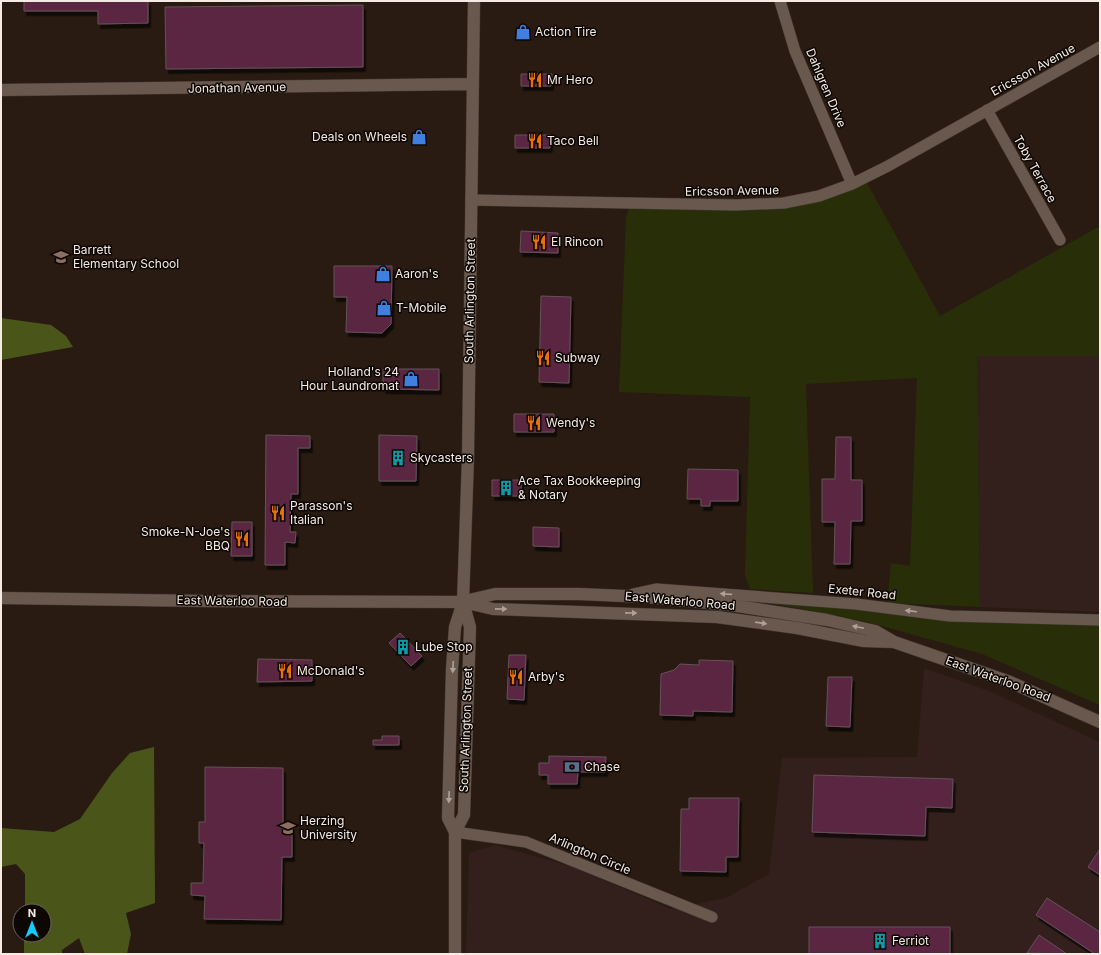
<svg xmlns="http://www.w3.org/2000/svg" width="1101" height="955" font-family="Inter,sans-serif">
  <style>
    .industrial { fill: #33201c }
    .green { fill: #282f08 }
    .forest { fill: #4a5519 }
    .building { fill: #5a2642; stroke: #64525a; filter: url(#shadow) }
    .lines { fill: none; stroke-linecap: round; stroke-linejoin: round }
    .street-casing { stroke: #433833; stroke-width: 12 }
    .secondary-casing { stroke: #433833; stroke-width: 13 }
    .street { stroke: #68584d; stroke-width: 11 }
    .secondary { stroke: #68584d; stroke-width: 12 }
    .oneway { fill: #aea298 }
    .labels { text-anchor: middle; stroke-width: 3; stroke-linejoin: round; paint-order: stroke }
    .poi-label { font-size: 12px; fill: #f5ebe4; stroke: #0d0704; text-anchor: start }
    .street-label { font-size: 12px; fill: #f5ebe4; stroke: #0d0704 }
  </style>
  <defs>
    <filter id="shadow"><feDropShadow dx="2.5" dy="4.5" stdDeviation="0" flood-color="#0009"/></filter>
  </defs>
  <rect width="100%" height="100%" fill="#291b12"/>
  <path class="industrial" d="M977 356H1100V612L980 607Z
    M924 668 989 691 1100 742V954H466L469 853 495 845 573 867 671 909 726 898 769 874 782 758 917 757Z"/>
  <path class="green" d="M867 183 940 316 1100 226V356H977L980 607 890 603 888 595 891 563 910 566 917 378 806 384 813 593 750 589 745 575 750 397 619 392 626 218 629 208 778 209 840 195Z
    M742 599 1100 623V705L982 654 864 621 808 610Z"/>
  <path class="forest" d="M1 318 51 325 66 336 73 347 1 360Z
    M154 747 155 903 126 913 131 934 127 954H85L79 938 62 950V954H24V935H44V911H25V874L16 864 1 867V828L54 832 80 819 112 773 130 753Z"/>
  <path class="building" d="M24 1H148V23L98 24V11H24Z
    M363 5V67L166 69 165 7Z
    M521 74H552L551 86H521Z
    M515 135H550V148H515Z
    M521 231 558 233V253L520 252Z
    M334 266H392L391 324 382 333 346 332 347 297H334Z
    M541 296 571 297 569 383 539 382Z
    M383 369H439V390L383 389Z
    M514 414H554V432H514Z
    M266 435 310 436V448H298V494H291L290 532H296L295 543 285 542V565H265Z
    M379 435 417 436 416 481H379Z
    M836 437H851V480H862V521H851L850 564H834L835 522H822V479H835Z
    M688 469 738 470V501H710V506H701V499H687Z
    M492 480H521V496H492Z
    M232 522H252V556H231Z
    M533 527 559 528V547L533 546Z
    M400 633 422 656 411 666 389 643Z
    M509 655H526L524 700 507 699Z
    M258 659 312 660V681L257 682Z
    M699 660 733 661 732 712 693 711V716L660 715 661 674 674 670 680 664 699 665Z
    M828 677H852L850 727 826 726Z
    M382 736H399V745H373V740H382Z
    M549 756 606 757 605 772H578L577 784H548V775H539V763H549Z
    M205 767 283 768V829H292V857H282L281 920 204 919 205 896 191 895V883H203L204 843H199V822H205Z
    M814 775 953 779 952 808 926 807 925 836 812 832Z
    M689 798H739L738 857H726V872L680 871 681 809H689Z
    M1100 849V875L1088 867Z
    M1047 898 1100 932V954H1095L1036 915Z
    M809 927H950V954H809Z
    M1039 935 1067 954 1027 953Z"/>
  <g class="lines">
    <g class="street-casing">
      <path id="street" d="M780 1 795 51 852 184
        M987 110 1060 240
        M471 200 736 205 784 203 819 196 852 184 888 166 1100 47
        M633 594 656 589 856 604 950 616 1100 620
        M455 832 526 842 712 917"/>
    </g>
    <g class="secondary-casing">
      <path id="secondary" d="M1 90 473 84
        M1 598 206 601 463 602 493 609 717 617 797 628 864 641 894 642
        M465 601 495 594H579L647 597 731 605 827 620 875 631 894 642 1010 682 1100 722
        M455 832 464 815 470 627 463 602
        M455 954V832L448 818 452 669 455 627 463 602 468 458 474 1"/>
    </g>
    <use href="#street" class="street"/>
    <use href="#secondary" class="secondary"/>
  </g>
  <defs><path id="oneway-solid" d="M-6-.8H1V-3.2L6.5 0L1 3.2V.8H-6Z"/></defs>
  <g class="oneway">
    <use href="#oneway-solid" transform="translate(726 594) rotate(-176)"/>
    <use href="#oneway-solid" transform="translate(501 609) rotate(1)"/>
    <use href="#oneway-solid" transform="translate(911 611) rotate(-173)"/>
    <use href="#oneway-solid" transform="translate(631 613) rotate(1)"/>
    <use href="#oneway-solid" transform="translate(761 623) rotate(8)"/>
    <use href="#oneway-solid" transform="translate(858 627) rotate(-168)"/>
    <use href="#oneway-solid" transform="translate(453 667) rotate(93)"/>
    <use href="#oneway-solid" transform="translate(449 797) rotate(92)"/>
  </g>
  <defs>
    <g id="shop-bare" transform="scale(1.2)"><path d="M-5-2.5h2.3a2.7 3.5 0 0 1 5.4 0H5L5.5 6h-11ZM-1.5-2.5h3a1.5 2.3 0 0 0-3 0Z" fill="#3f7fe0" stroke="#0d0704" stroke-width="2.5" paint-order="stroke"/></g>
    <g id="restaurant-bare" transform="scale(1.2)"><path d="M-5-6h1v4h1v-4h1v4h1v-4h1v5L-1.5 .5V6h-2V.5L-5-1ZM5-6V6H3V1.5H1.5Q1.5-4 5-6Z" fill="#e8710a" stroke="#0d0704" stroke-width="2.5" paint-order="stroke"/></g>
    <g id="school-bare" transform="scale(1.2)"><path d="M0-5L7-2L0 1L-7-2ZM-4 1L0 2.5L4 1V4Q0 6-4 4Z" fill="#8d6e63" stroke="#0d0704" stroke-width="2.5" paint-order="stroke"/></g>
    <g id="building-bare" transform="scale(1.2)"><path d="M-4-6H4V6H1V3H-1V6H-4ZM-2.5-4.3h1.7v1.8h-1.7ZM.8-4.3h1.7v1.8H.8ZM-2.5-1h1.7V.8h-1.7ZM.8-1h1.7V.8H.8Z" fill="#0f9aa8" stroke="#0d0704" stroke-width="2.5" paint-order="stroke"/></g>
    <g id="bank-bare" transform="scale(1.2)"><path d="M-6-4H6V4H-6ZM0-2.3a2.3 2.3 0 1 0 0 4.6a2.3 2.3 0 1 0 0-4.6Z" fill="#5c6f8a" stroke="#0d0704" stroke-width="2.5" paint-order="stroke"/></g>
    <g id="university-bare" transform="scale(1.2)"><path d="M0-5L7-2L0 1L-7-2ZM-4 1L0 2.5L4 1V4Q0 6-4 4Z" fill="#8d6e63" stroke="#0d0704" stroke-width="2.5" paint-order="stroke"/></g>
  </defs>
  <g fill-rule="evenodd">
    <use href="#shop-bare" x="523" y="32"/>
    <use href="#restaurant-bare" x="535" y="80"/>
    <use href="#shop-bare" x="419" y="137"/>
    <use href="#restaurant-bare" x="535" y="141"/>
    <use href="#restaurant-bare" x="539" y="242"/>
    <use href="#school-bare" x="61" y="257"/>
    <use href="#shop-bare" x="383" y="274"/>
    <use href="#shop-bare" x="384" y="308"/>
    <use href="#restaurant-bare" x="543" y="358"/>
    <use href="#shop-bare" x="411" y="379"/>
    <use href="#restaurant-bare" x="534" y="423"/>
    <use href="#building-bare" x="398" y="458"/>
    <use href="#building-bare" x="506" y="488"/>
    <use href="#restaurant-bare" x="278" y="513"/>
    <use href="#restaurant-bare" x="242" y="539"/>
    <use href="#building-bare" x="403" y="647"/>
    <use href="#restaurant-bare" x="285" y="671"/>
    <use href="#restaurant-bare" x="516" y="677"/>
    <use href="#bank-bare" x="572" y="767"/>
    <use href="#university-bare" x="288" y="828"/>
    <use href="#building-bare" x="880" y="941"/>
  </g>
  <g class="labels">
    <g class="poi-label">
      <text x="535" y="36">Action Tire</text>
      <text x="547" y="84">Mr Hero</text>
      <text x="407" y="141" text-anchor="end">Deals on Wheels</text>
      <text x="547" y="145">Taco Bell</text>
      <text x="551" y="246">El Rincon</text>
      <text x="73" y="254">Barrett<tspan x="73" dy="14">Elementary School</tspan></text>
      <text x="395" y="278">Aaron's</text>
      <text x="396" y="312">T-Mobile</text>
      <text x="555" y="362">Subway</text>
      <text x="399" y="376" text-anchor="end">Holland's 24<tspan x="399" dy="14">Hour Laundromat</tspan></text>
      <text x="546" y="427">Wendy's</text>
      <text x="410" y="462">Skycasters</text>
      <text x="518" y="485">Ace Tax Bookkeeping<tspan x="518" dy="14">&amp; Notary</tspan></text>
      <text x="290" y="510">Parasson's<tspan x="290" dy="14">Italian</tspan></text>
      <text x="230" y="536" text-anchor="end">Smoke-N-Joe's<tspan x="230" dy="14">BBQ</tspan></text>
      <text x="415" y="651">Lube Stop</text>
      <text x="297" y="675">McDonald's</text>
      <text x="528" y="681">Arby's</text>
      <text x="584" y="771">Chase</text>
      <text x="300" y="825">Herzing<tspan x="300" dy="14">University</tspan></text>
      <text x="892" y="945">Ferriot</text>
    </g>
    <g class="street-label">
      <text transform="translate(1033 70) rotate(-29)" y="4">Ericsson Avenue</text>
      <text transform="translate(237 88) rotate(-1)" y="4">Jonathan Avenue</text>
      <text transform="translate(826 88) rotate(67)" y="4">Dahlgren Drive</text>
      <text transform="translate(1035 169) rotate(61)" y="4">Toby Terrace</text>
      <text transform="translate(732 191) rotate(-1)" y="4">Ericsson Avenue</text>
      <text transform="translate(470 301) rotate(-89)" y="4">South Arlington Street</text>
      <text transform="translate(862 592) rotate(6)" y="4">Exeter Road</text>
      <text transform="translate(232 601) rotate(1)" y="4">East Waterloo Road</text>
      <text transform="translate(680 601) rotate(5)" y="4">East Waterloo Road</text>
      <text transform="translate(998 679) rotate(20)" y="4">East Waterloo Road</text>
      <text transform="translate(466 730) rotate(-88)" y="4">South Arlington Street</text>
      <text transform="translate(590 854) rotate(23)" y="4">Arlington Circle</text>
    </g>
  </g>
  <rect width="1101" height="955" fill="none" stroke="#f5ebe4" stroke-width="4"/>
  <g transform="translate(32 923)"><circle r="19" fill="#0d0704" stroke="#6a625e"/>
  <path d="M0-3L7 15L0 10L-7 15Z" fill="#12cafb"/>
  <text y="-6" font-size="11" font-weight="bold" text-anchor="middle" fill="#f5ebe4">N</text>
  </g>
</svg>
